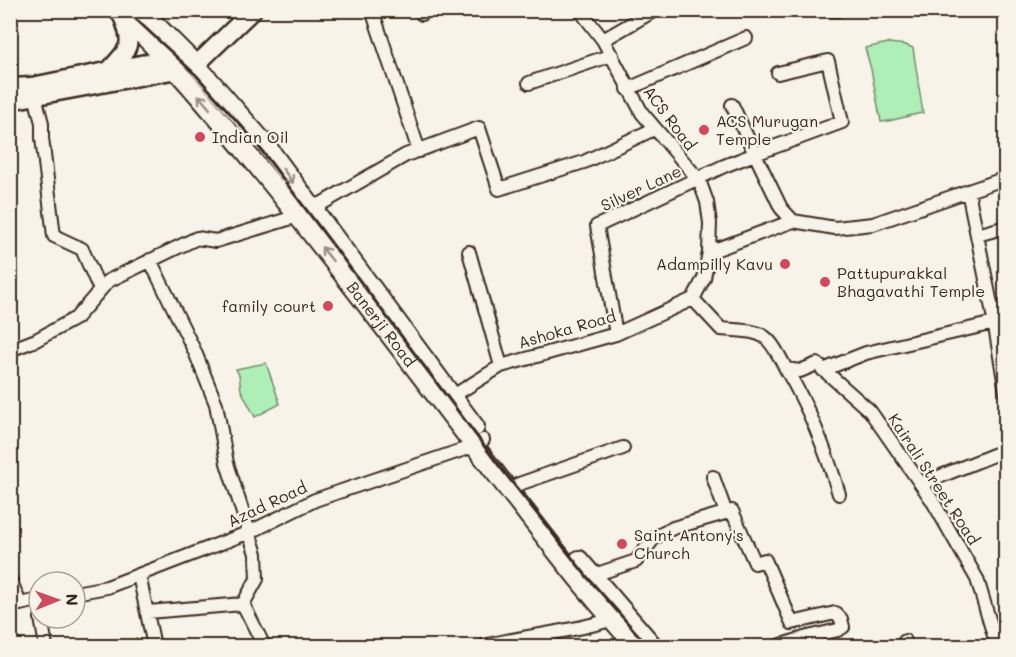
<svg xmlns="http://www.w3.org/2000/svg" width="1016" height="657" font-family="Mali,sans-serif">
  <style>
    .green { fill: #aeefb7; stroke: #748c6a; stroke-width: 1.5 }
    .lines { fill: none; stroke-linecap: round; stroke-linejoin: round }
    .street-casing { stroke: #3b2a1e; stroke-width: 16 }
    .secondary-casing { stroke: #3b2a1e; stroke-width: 21 }
    .primary-casing { stroke: #3b2a1e; stroke-width: 22 }
    .street { stroke: #f7f3e8; stroke-width: 12 }
    .secondary { stroke: #f7f3e8; stroke-width: 16 }
    .primary { stroke: #f7f3e8; stroke-width: 18 }
    .rail { stroke: #3b2a1e; stroke-width: 3 }
    .oneway { stroke: #998e83 }
    .poi-dot { fill: #d1495b; stroke: #f7f3e8; stroke-width: 2 }
    .labels { text-anchor: middle; stroke-width: 4.5; stroke-linejoin: round; paint-order: stroke }
    .street-label { font-size: 16px; fill: #3b2a1e; stroke: #f7f3e8 }
    .poi-label { font-size: 16px; fill: #3b2a1e; stroke: #f7f3e8; text-anchor: start }
  </style>
  <rect width="100%" height="100%" fill="#f7f3e8"/>
  <filter id="ink" filterUnits="userSpaceOnUse"><feTurbulence type="fractalNoise" baseFrequency=".0167" numOctaves="2"/><feDisplacementMap in="SourceGraphic" scale="12" xChannelSelector="R" yChannelSelector="G"/><feConvolveMatrix kernelMatrix="1 2 1 2 8 2 1 2 1" color-interpolation-filters="sRGB"/></filter>
  <g filter="url(#ink)">
    <path class="green" d="M888 43 906 45 913 48 923 113C908 115 896 121 881 122L871 69 865 48Z
      M266 363 280 404 255 417 241 390 239 375 236 369Z"/>
    <g class="lines">
      <g class="street-casing">
        <path id="street" d="M372 10 419 151
          M422 10V14
          M580 10 603 40 642 113 699 180 707 202 710 223 709 252
          M831 10H838
          M603 40 655 10
          M529 83 612 55
          M628 89 746 38
          M35 96 42 123V138L54 236 82 249 100 290
          M732 105 755 154 842 122 828 61 778 73
          M968 191 992 309 1006 392
          M312 207 321 204 406 155 479 128 499 189 584 162 654 129
          M977 235 1006 227
          M469 252 501 366
          M150 260 195 352 216 404 227 463 256 554 257 579 243 604 264 646
          M693 299 721 329C764 333 765 328 786 369L800 371 817 364 870 411 932 500 977 579 997 646
          M992 309 1006 306
          M616 334 597 226 724 166 755 154 781 208 793 221
          M10 350 36 340 76 318 108 281 197 238 216 241 298 216
          M786 369C809 408 826 450 839 494
          M823 370 866 353 994 323
          M453 396 501 366 616 334 693 299 704 278 709 252 793 221 835 228 873 224 1006 178
          M713 477 726 513
          M519 484 623 448
          M921 484 1006 450
          M139 575 154 646
          M591 576 636 561 654 538 673 528 732 511 755 563 765 560 792 623 835 613 841 619 843 627 838 630 808 637 778 646
          M10 579 20 604
          M75 593 107 587 250 532 315 500 474 446 483 440
          M10 606 39 600
          M148 612 243 604
          M41 618 46 646
          M548 634 551 646
          M905 641 906 646
          M484 646C526 635 568 633 610 620"/>
      </g>
      <g class="secondary-casing">
        <path id="secondary" d="M196 65 253 10
          M109 70C130 48 134 45 122 16
          M10 87 32 86 165 59
          M10 101 177 70"/>
      </g>
      <g class="primary-casing">
        <g id="primary">
          <path id="s1" d="M117 10C173 62 220 121 268 179 354 285 434 395 518 502 556 551 594 601 636 646"/>
          <path d="M141 10 196 65 265 144 475 427"/>
          <path d="M579 560 653 646"/>
        </g>
      </g>
      <use href="#street" class="street"/>
      <use href="#secondary" class="secondary"/>
      <use href="#primary" class="primary"/>
      <path class="rail" d="M126 10 196 75 253 139 500 467 588 578 648 646"/>
    </g>
    <defs><path id="oneway-shaft" d="M-6 0H5M1.5-3L5.5 0L1.5 3" fill="none" stroke-width="1.6" stroke-linecap="round" stroke-linejoin="round" transform="scale(1.5)"/></defs>
    <g class="oneway">
      <use href="#oneway-shaft" transform="translate(204 102) rotate(-130)"/>
      <use href="#oneway-shaft" transform="translate(288 176) rotate(54)"/>
      <use href="#oneway-shaft" transform="translate(327 254) rotate(-128)"/>
    </g>
  </g>
  <g class="poi-dot">
    <circle cx="704" cy="130" r="6"/>
    <circle cx="200" cy="137" r="6"/>
    <circle cx="785" cy="264" r="6"/>
    <circle cx="825" cy="282" r="6"/>
    <circle cx="328" cy="306" r="6"/>
    <circle cx="622" cy="544" r="6"/>
  </g>
  <g class="labels">
    <g class="street-label">
      <text transform="translate(670 118) rotate(53)" y="6">ACS Road</text>
      <text transform="translate(641 188) rotate(-25)" y="6">Silver Lane</text>
      <text dy="6" stroke="none"><textPath href="#s1" startOffset="411">Banerji Road</textPath></text>
      <text transform="translate(567 329) rotate(-16)" y="6">Ashoka Road</text>
      <text transform="translate(934 479) rotate(57)" y="6">Kairali Street Road</text>
      <text transform="translate(267 504) rotate(-25)" y="6">Azad Road</text>
    </g>
    <g class="poi-label">
      <text x="716" y="127">ACS Murugan<tspan x="716" dy="18">Temple</tspan></text>
      <text x="212" y="143">Indian Oil</text>
      <text x="773" y="270" text-anchor="end">Adampilly Kavu</text>
      <text x="837" y="279">Pattupurakkal<tspan x="837" dy="18">Bhagavathi Temple</tspan></text>
      <text x="316" y="312" text-anchor="end">family court</text>
      <text x="634" y="541">Saint Antony's<tspan x="634" dy="18">Church</tspan></text>
    </g>
  </g>
  <rect width="1016" height="657" fill="none" stroke="#f7f3e8" stroke-width="36"/>
  <rect x="18" y="18" width="980" height="621" fill="none" stroke="#3b2a1e" stroke-width="2" filter="url(#ink)"/>
  <g transform="translate(57 600) rotate(89)"><circle r="28" fill="#f7f3e8" stroke="#aca397" stroke-width="1.5"/>
  <path d="M0-4.5L10 22L0 15L-10 22Z" fill="#d1495b"/>
  <text y="-9" font-size="16" font-weight="bold" text-anchor="middle" fill="#3b2a1e">N</text>
  </g>
</svg>
